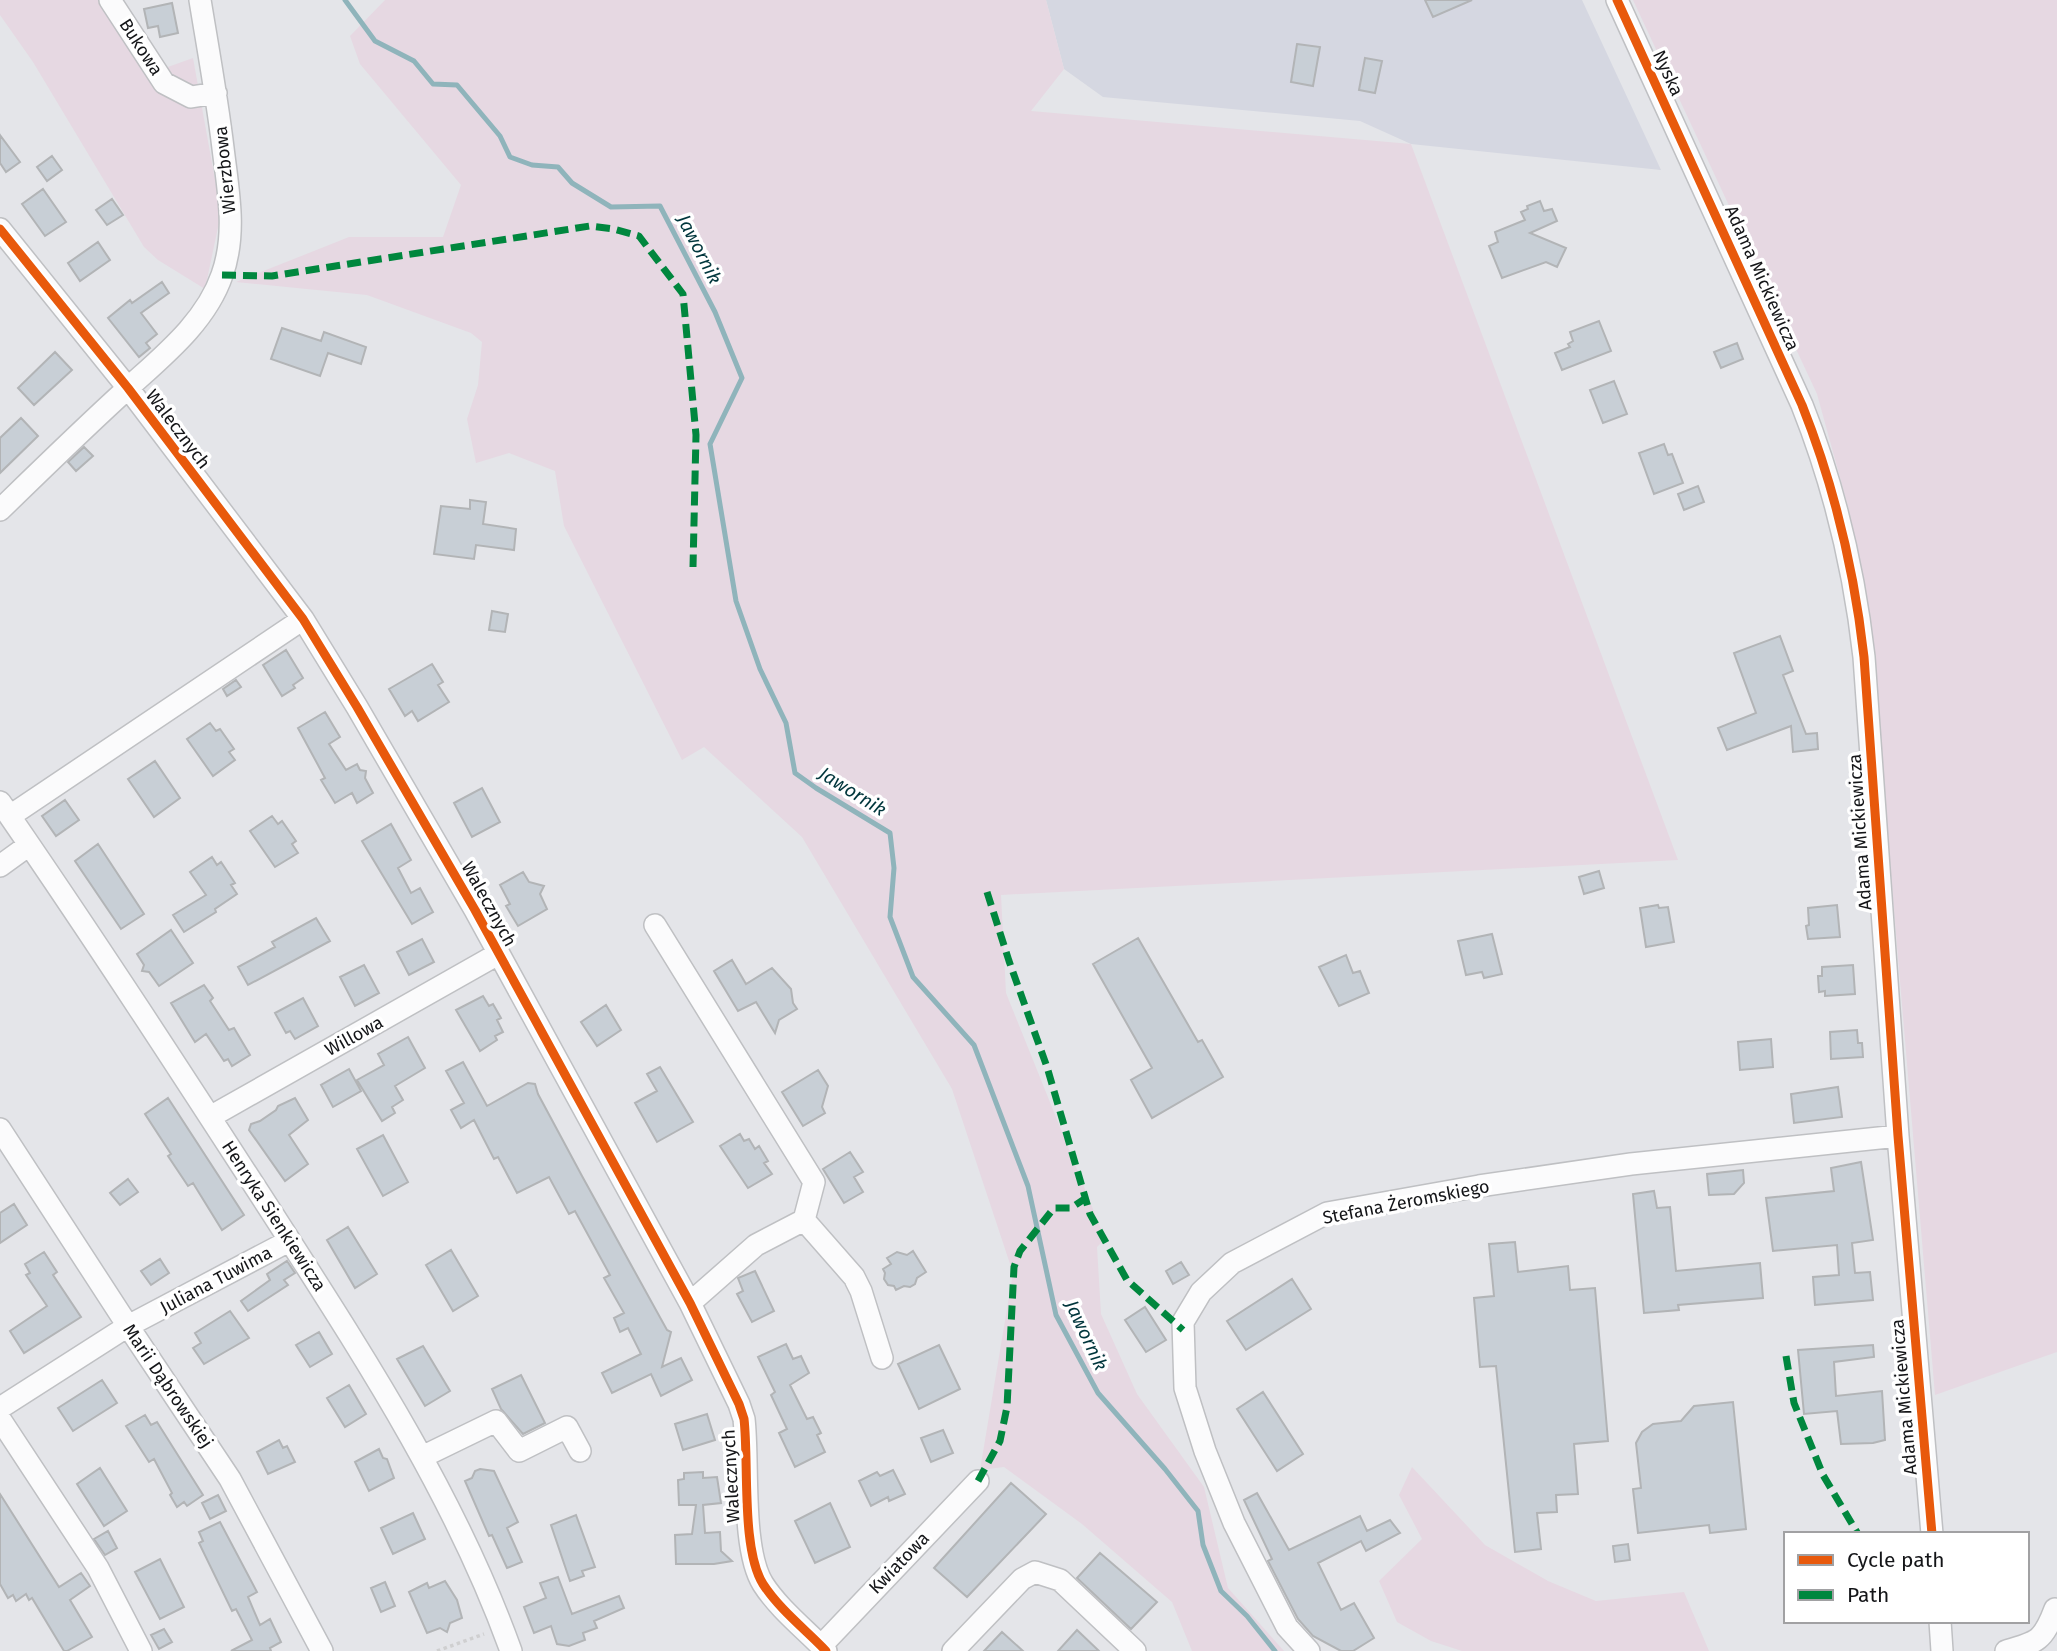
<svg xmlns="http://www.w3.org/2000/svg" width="2057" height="1651" font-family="'Fira Sans',sans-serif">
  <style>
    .built { fill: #d5d7e1 }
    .green { fill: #e6d8e2 }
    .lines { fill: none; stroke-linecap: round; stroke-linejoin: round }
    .stream { stroke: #8fb4bb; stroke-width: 5 }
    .building { fill: #c8cfd6; stroke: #b2b4b6; stroke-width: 2 }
    .minor-casing { stroke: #bfc0c3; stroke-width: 24 }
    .path { stroke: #cfcfd0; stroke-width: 3.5; stroke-dasharray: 3.5 3.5; stroke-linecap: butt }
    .minor { stroke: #fbfbfc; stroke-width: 21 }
    .quiet { stroke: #00873e; stroke-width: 7; stroke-dasharray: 14 7; stroke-linecap: butt }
    .cycleway-casing { stroke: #fff; stroke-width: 13 }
    .cycleway { stroke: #e8590c; stroke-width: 9 }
    .labels { text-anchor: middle; stroke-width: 7; stroke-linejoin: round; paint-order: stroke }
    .street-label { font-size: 18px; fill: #141518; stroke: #fff }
    .water-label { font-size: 19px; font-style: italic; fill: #00363c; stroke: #fff }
  </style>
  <rect width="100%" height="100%" fill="#e4e5e9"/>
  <path class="built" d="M1046 0H1582L1661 170 1411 144 1360 121 1103 97 1064 69Z"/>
  <path class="green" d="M0 0H122L165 68 193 58 221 213 205 289 158 260 144 247 33 62 0 15Z
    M385 0H1046L1064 69 1031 111 1411 144 1678 860 1001 895 1006 993 1105 1239 1097 1247 1101 1314 1137 1394 1204 1487 1228 1588 1284 1651H1192L1172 1602 1082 1524 1004 1467 980 1470 1013 1273 952 1089 802 837 704 747 682 760 564 526 555 471 509 453 476 463 467 419 478 385 482 342 471 333 367 295 236 282 349 237H443L461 185 360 64 350 36Z
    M1633 0H2057V1352L1935 1395 1869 614 1849 510 1817 394Z
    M1412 1467 1485 1545 1548 1581 1596 1601 1684 1592 1709 1651H1462L1431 1641 1397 1622 1379 1581 1422 1539 1399 1495Z"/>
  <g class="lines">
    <path class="stream" d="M345 0 375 41 414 61 433 84 457 85 500 136 510 157 532 165 558 167 572 183 611 207 660 206 715 312 742 378 710 444 736 601 760 669 786 723 795 773 816 788 890 833 894 868 890 917 913 977 974 1045 1028 1186 1056 1315 1098 1393 1165 1469 1198 1511 1203 1545 1221 1591 1247 1616 1275 1651"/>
  </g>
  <path class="building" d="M1425 0H1472L1433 17Z
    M172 3 178 33 160 37 158 26 148 28 144 9Z
    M1297 44 1320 47 1313 86 1291 82Z
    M1365 58 1382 61 1375 93 1359 90Z
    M0 135 20 162 6 172 0 163Z
    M52 156 62 170 47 181 37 167Z
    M43 189 66 222 45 236 22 204Z
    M112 199 123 215 107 225 96 210Z
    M1540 201 1544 211 1552 209 1557 221 1530 233 1566 248 1557 267 1546 262 1502 278 1489 246 1498 242 1495 232 1525 220 1521 212 1528 209 1527 206Z
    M98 242 110 260 80 281 68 263Z
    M162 282 169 293 141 313 157 334 146 343 150 348 139 357 108 318 130 300 132 303Z
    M1599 321 1611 351 1562 370 1555 353 1570 347 1568 344 1573 341 1570 332Z
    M282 328 321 341 324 332 366 347 361 364 328 353 320 376 271 359Z
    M1737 343 1743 359 1721 368 1714 352Z
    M55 352 72 370 34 405 18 388Z
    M1614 381 1627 414 1603 423 1590 390Z
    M21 418 38 436 0 473V438Z
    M1664 444 1668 455 1672 454 1683 483 1654 494 1639 453Z
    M84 447 93 456 76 471 68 462Z
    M1698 486 1704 502 1684 510 1678 494Z
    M470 500 486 502 483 524 516 529 514 550 476 545 474 559 434 554 441 506 470 509Z
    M492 611 508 614 505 632 489 630Z
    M1780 636 1793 671 1783 675 1806 734 1817 733 1818 749 1793 752 1791 726 1727 750 1718 728 1756 713 1734 653Z
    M286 650 303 678 293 685 295 688 282 696 263 665Z
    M432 664 443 682 438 685 449 702 418 721 412 711 405 716 389 689Z
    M236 680 241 687 227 696 223 689Z
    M325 712 340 737 329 744 346 770 357 764 360 770 366 771 365 778 373 793 357 803 352 793 335 803 321 780 325 778 298 728Z
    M210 723 216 731 220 729 234 749 229 752 235 760 213 776 187 739Z
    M155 761 180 798 154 817 128 779Z
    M482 788 500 822 472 837 454 803Z
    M65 800 79 820 56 836 42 816Z
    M272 816 278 824 282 821 296 841 292 844 298 853 275 867 250 831Z
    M391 824 411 860 398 868 411 893 420 888 433 912 412 924 362 841Z
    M98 844 144 914 121 929 75 861Z
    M212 857 217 865 221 862 235 883 231 885 237 894 215 909 216 912 184 932 173 915 206 895 190 872Z
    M1599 871 1604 888 1584 894 1579 877Z
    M523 872 529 882 544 886 540 894 547 909 518 926 506 906 510 904 500 885Z
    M1658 905 1659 908 1668 907 1674 942 1646 947 1640 908Z
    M1837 905 1840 937 1808 939 1806 926 1809 925 1808 908Z
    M316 918 330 941 248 985 238 967 275 947 272 942Z
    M171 930 193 963 159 986 149 972 142 971 144 965 137 954Z
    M1492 934 1502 974 1484 978 1482 972 1466 975 1458 941Z
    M1138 938 1198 1042 1202 1040 1223 1077 1152 1118 1131 1080 1152 1068 1093 964Z
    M422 939 434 962 409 975 397 952Z
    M1346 955 1353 973 1360 971 1369 993 1339 1006 1319 967Z
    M732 960 746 984 772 968 791 989 793 1003 797 1009 779 1020 775 1033 756 1002 738 1011 714 971Z
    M364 965 379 993 355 1006 340 977Z
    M1853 965 1855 994 1825 996V991L1819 992 1818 976H1822V967Z
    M204 985 213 998 210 1001 229 1030 234 1028 250 1055 232 1066 228 1059 224 1061 206 1034 195 1042 171 1003Z
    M483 996 489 1006 493 1004 501 1018 497 1020 503 1032 495 1036 497 1040 480 1051 456 1010Z
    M303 998 318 1026 295 1039 290 1031 286 1033 275 1013Z
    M606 1005 621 1030 597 1046 581 1022Z
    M1857 1030 1858 1043H1862L1863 1057 1831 1059 1830 1032Z
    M408 1037 425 1068 395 1086 403 1100 392 1107 395 1113 382 1121 357 1080 384 1065 378 1054Z
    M1771 1039 1773 1067 1740 1070 1738 1042Z
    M463 1062 487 1106 528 1083 535 1084 538 1094 582 1176 667 1330 671 1332 662 1367 681 1358 692 1380 661 1396 651 1374 612 1393 602 1373 641 1354 628 1328 620 1332 614 1318 624 1313 604 1278 610 1275 575 1211 569 1214 549 1177 517 1193 498 1157 494 1159 474 1120 461 1128 451 1110 464 1103 446 1071Z
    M660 1067 693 1122 657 1142 635 1103 657 1091 647 1074Z
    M349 1069 361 1091 333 1107 321 1085Z
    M818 1070 828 1086 822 1107 825 1113 803 1126 782 1092Z
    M1838 1087 1842 1117 1794 1123 1791 1094Z
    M168 1098 244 1215 222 1230 193 1183 188 1186 168 1156 171 1154 145 1114Z
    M295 1098 308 1120 289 1135 308 1164 285 1181 249 1130 251 1124 260 1121 276 1110 278 1106Z
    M740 1134 744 1141 749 1139 755 1149 759 1146 768 1161 764 1163 772 1174 748 1188 720 1146Z
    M383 1135 408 1182 383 1196 357 1149Z
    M850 1152 863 1172 854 1177 863 1192 844 1203 823 1169Z
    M1861 1162 1873 1240 1852 1243 1855 1273 1870 1272 1873 1300 1815 1305 1813 1277 1839 1275 1837 1245 1773 1251 1766 1198 1834 1191 1831 1168Z
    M1743 1170 1744 1183 1734 1194 1709 1195 1707 1174Z
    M128 1179 138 1192 120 1205 110 1193Z
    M1654 1191 1657 1208 1670 1207 1676 1271 1760 1263 1763 1298 1678 1305 1679 1310 1644 1313 1633 1194Z
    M14 1204 27 1225 0 1243V1213Z
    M348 1227 377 1274 355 1288 327 1240Z
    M1515 1242 1518 1272 1568 1266 1570 1290 1595 1288 1608 1441 1574 1444 1578 1494 1556 1495 1557 1512 1537 1513 1541 1549 1515 1552 1496 1366 1480 1367 1474 1298 1494 1296 1489 1244Z
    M451 1250 478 1296 453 1311 426 1265Z
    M913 1251 926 1272 917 1278 915 1284 910 1287 904 1286 896 1290 894 1286 888 1285 884 1279 885 1273 883 1269 891 1264 887 1258 897 1252 907 1255Z
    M44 1252 57 1272 53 1275 81 1317 24 1353 10 1331 47 1306 26 1275 30 1273 25 1264Z
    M160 1259 169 1273 151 1285 141 1271Z
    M287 1261 295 1273 284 1280 288 1285 248 1311 241 1301 270 1280 267 1274Z
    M1181 1262 1189 1275 1173 1284 1166 1271Z
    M755 1271 774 1311 752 1322 737 1294 743 1291 738 1278Z
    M1292 1279 1311 1309 1246 1350 1227 1321Z
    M1145 1307 1166 1340 1146 1352 1125 1320Z
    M230 1311 249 1338 204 1364 193 1348 201 1343 195 1333Z
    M319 1332 332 1354 310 1367 296 1345Z
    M786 1344 793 1359 801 1356 809 1373 790 1385 807 1419 813 1417 821 1433 817 1435 825 1452 795 1467 779 1433 787 1429 771 1395 775 1392 758 1357Z
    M939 1345 960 1389 919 1409 898 1364Z
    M1873 1345 1874 1357 1834 1362 1836 1396 1882 1391 1885 1440 1873 1443 1841 1444 1837 1411 1804 1414 1798 1350Z
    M423 1346 450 1391 425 1406 397 1359Z
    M521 1375 545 1423 523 1434 501 1409 492 1389Z
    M102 1380 117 1403 73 1431 58 1408Z
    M349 1385 366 1414 345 1427 327 1398Z
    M1263 1392 1303 1454 1277 1471 1237 1409Z
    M1733 1402 1746 1529 1710 1533 1709 1525 1638 1533 1633 1489 1641 1488 1636 1443 1642 1432 1653 1424 1681 1421 1694 1406Z
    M707 1414 715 1440 683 1450 675 1424Z
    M145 1415 151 1425 157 1422 203 1495 187 1506 184 1502 177 1507 170 1495 172 1493 154 1459 149 1462 126 1426Z
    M943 1430 953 1453 931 1462 921 1438Z
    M279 1440 283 1448 287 1446 295 1462 268 1474 257 1452Z
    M379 1449 383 1458 387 1459 394 1478 369 1491 355 1462Z
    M100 1468 127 1511 104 1526 77 1484Z
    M480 1469 494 1471 518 1522 507 1528 522 1562 507 1568 492 1535 489 1536 465 1481 472 1478 475 1471Z
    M893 1470 905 1494 889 1501 888 1497 871 1506 859 1481 877 1472 880 1476Z
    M703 1472V1478L717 1477 721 1503 703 1505 705 1533 720 1532 721 1551 732 1561 714 1564H676L675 1535 692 1534 696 1505H679L678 1480 684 1479V1473Z
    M1011 1483 1046 1514 967 1597 934 1568Z
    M1257 1493 1289 1550 1360 1516 1367 1531 1390 1520 1400 1533 1366 1551 1361 1541 1318 1563 1341 1610 1354 1603 1374 1638 1353 1651H1341L1313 1636 1298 1619 1268 1561 1272 1559 1244 1500Z
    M0 1494 59 1587 81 1573 90 1586 70 1600 92 1637 67 1651H64L32 1598 29 1600 26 1594 16 1601 13 1595 8 1598 0 1584Z
    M218 1495 226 1511 210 1519 202 1503Z
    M830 1503 850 1547 815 1563 795 1521Z
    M413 1513 425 1539 393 1554 381 1528Z
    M576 1515 595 1567 582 1571 584 1576 570 1581 551 1525Z
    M220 1522 257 1592 248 1597 260 1625 270 1619 281 1642 270 1648 271 1651H231L252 1640 236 1609 232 1611 199 1543 203 1541 199 1532Z
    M108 1531 117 1548 105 1555 94 1539Z
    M1628 1544 1630 1560 1615 1562 1613 1546Z
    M1100 1553 1157 1602 1131 1629 1077 1578Z
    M160 1559 184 1607 160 1619 135 1572Z
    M558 1577 572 1614 619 1596 624 1608 594 1621 597 1628 583 1633 585 1640 569 1646 557 1644 551 1626 534 1633 524 1607 546 1598 540 1583Z
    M445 1581 457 1600 462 1618 450 1623 447 1632 440 1628 427 1633 409 1592 427 1583 429 1588Z
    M385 1582 395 1606 381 1612 371 1588Z
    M164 1629 172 1642 159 1649 151 1635Z
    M1077 1630 1099 1651H1058Z
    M1002 1632 1023 1651H984Z"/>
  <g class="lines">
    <g class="minor-casing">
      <path id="minor" d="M110 0 164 83 191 97 216 93
        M1617 0 1802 405C1835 488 1854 568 1864 657L1898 1136 1932 1534
        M0 229 128 388 303 619 357 707 475 910 690 1303 739 1404 744 1419C749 1462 741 1549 763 1584 779 1609 806 1630 826 1651
        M0 510C42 469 84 428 128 388 163 356 206 322 222 275 237 233 228 190 223 148 217 98 208 49 200 0
        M0 802C94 938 184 1077 274 1216 363 1355 455 1495 511 1651
        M10 816 303 619
        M0 866 29 845
        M655 925 814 1182 804 1220 756 1245 690 1303
        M210 1117 498 954
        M0 1129 128 1326 230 1479 322 1651
        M804 1220 854 1277 861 1291 882 1358
        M0 1408 128 1326 289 1241
        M0 1419 98 1568 141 1651
        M422 1457 496 1421 519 1451 567 1427 580 1451
        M1940 1621 1942 1651
        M821 1646 978 1481
        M953 1651 1022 1579 1035 1572 1060 1580 1135 1651
        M1309 1651 1287 1627 1234 1523 1205 1451 1185 1388 1183 1322 1201 1292 1232 1263 1327 1213 1479 1186 1631 1164 1898 1136
        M2006 1651C2038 1642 2043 1641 2055 1609"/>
    </g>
    <path class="path" d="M437 1651 484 1634"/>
    <use href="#minor" class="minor"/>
    <path class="quiet" d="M222 275 272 276 590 226 614 229 639 236 683 294 696 435 693 567
      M987 892 1009 961 1047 1067 1090 1214 1127 1280 1183 1330
      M1786 1356 1794 1403 1823 1475 1858 1534
      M978 1481 1000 1441 1007 1407 1014 1267 1020 1251 1054 1208H1071L1086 1198"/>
    <g class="cycleway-casing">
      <path id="cycleway" d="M1617 0 1802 405C1835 488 1854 568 1864 657L1898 1136 1932 1534
        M0 229 128 388 303 619 357 707 475 910 690 1303 739 1404 744 1419C749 1462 741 1549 763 1584 779 1609 806 1630 826 1651"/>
    </g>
    <use href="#cycleway" class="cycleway"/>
  </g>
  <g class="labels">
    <g class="street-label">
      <text transform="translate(141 47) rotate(57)" y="6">Bukowa</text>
      <text transform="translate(1668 73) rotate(65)" y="6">Nyska</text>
      <text transform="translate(225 170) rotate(-96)" y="6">Wierzbowa</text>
      <text transform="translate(1762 278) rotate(66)" y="6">Adama Mickiewicza</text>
      <text transform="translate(178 429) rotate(53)" y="6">Walecznych</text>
      <text transform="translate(1860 832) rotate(-94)" y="6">Adama Mickiewicza</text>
      <text transform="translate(489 904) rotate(61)" y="6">Walecznych</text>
      <text transform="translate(354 1036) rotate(-29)" y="6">Willowa</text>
      <text transform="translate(1406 1202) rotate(-11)" y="6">Stefana Żeromskiego</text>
      <text transform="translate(274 1216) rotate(57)" y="6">Henryka Sienkiewicza</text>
      <text transform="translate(216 1280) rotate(-28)" y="6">Juliana Tuwima</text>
      <text transform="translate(168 1386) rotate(56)" y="6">Marii Dąbrowskiej</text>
      <text transform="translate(1904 1397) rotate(-95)" y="6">Adama Mickiewicza</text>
      <text transform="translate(731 1476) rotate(-93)" y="6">Walecznych</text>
      <text transform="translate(899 1563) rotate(-46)" y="6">Kwiatowa</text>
    </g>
    <g class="water-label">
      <text transform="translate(700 249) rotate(63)" y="7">Jawornik</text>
      <text transform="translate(853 791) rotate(32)" y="7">Jawornik</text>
      <text transform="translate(1087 1335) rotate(65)" y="7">Jawornik</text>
    </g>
  </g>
  <rect x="1784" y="1532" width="245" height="91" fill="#ffffff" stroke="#a1a1a3" stroke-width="2"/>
  <rect x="1798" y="1555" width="35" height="10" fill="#e8590c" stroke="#a1a1a3" stroke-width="2"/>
  <text x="1847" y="1567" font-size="21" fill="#141518">Cycle path</text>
  <rect x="1798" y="1590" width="35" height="10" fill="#00873e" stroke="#a1a1a3" stroke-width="2"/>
  <text x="1847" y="1602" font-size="21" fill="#141518">Path</text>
</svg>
